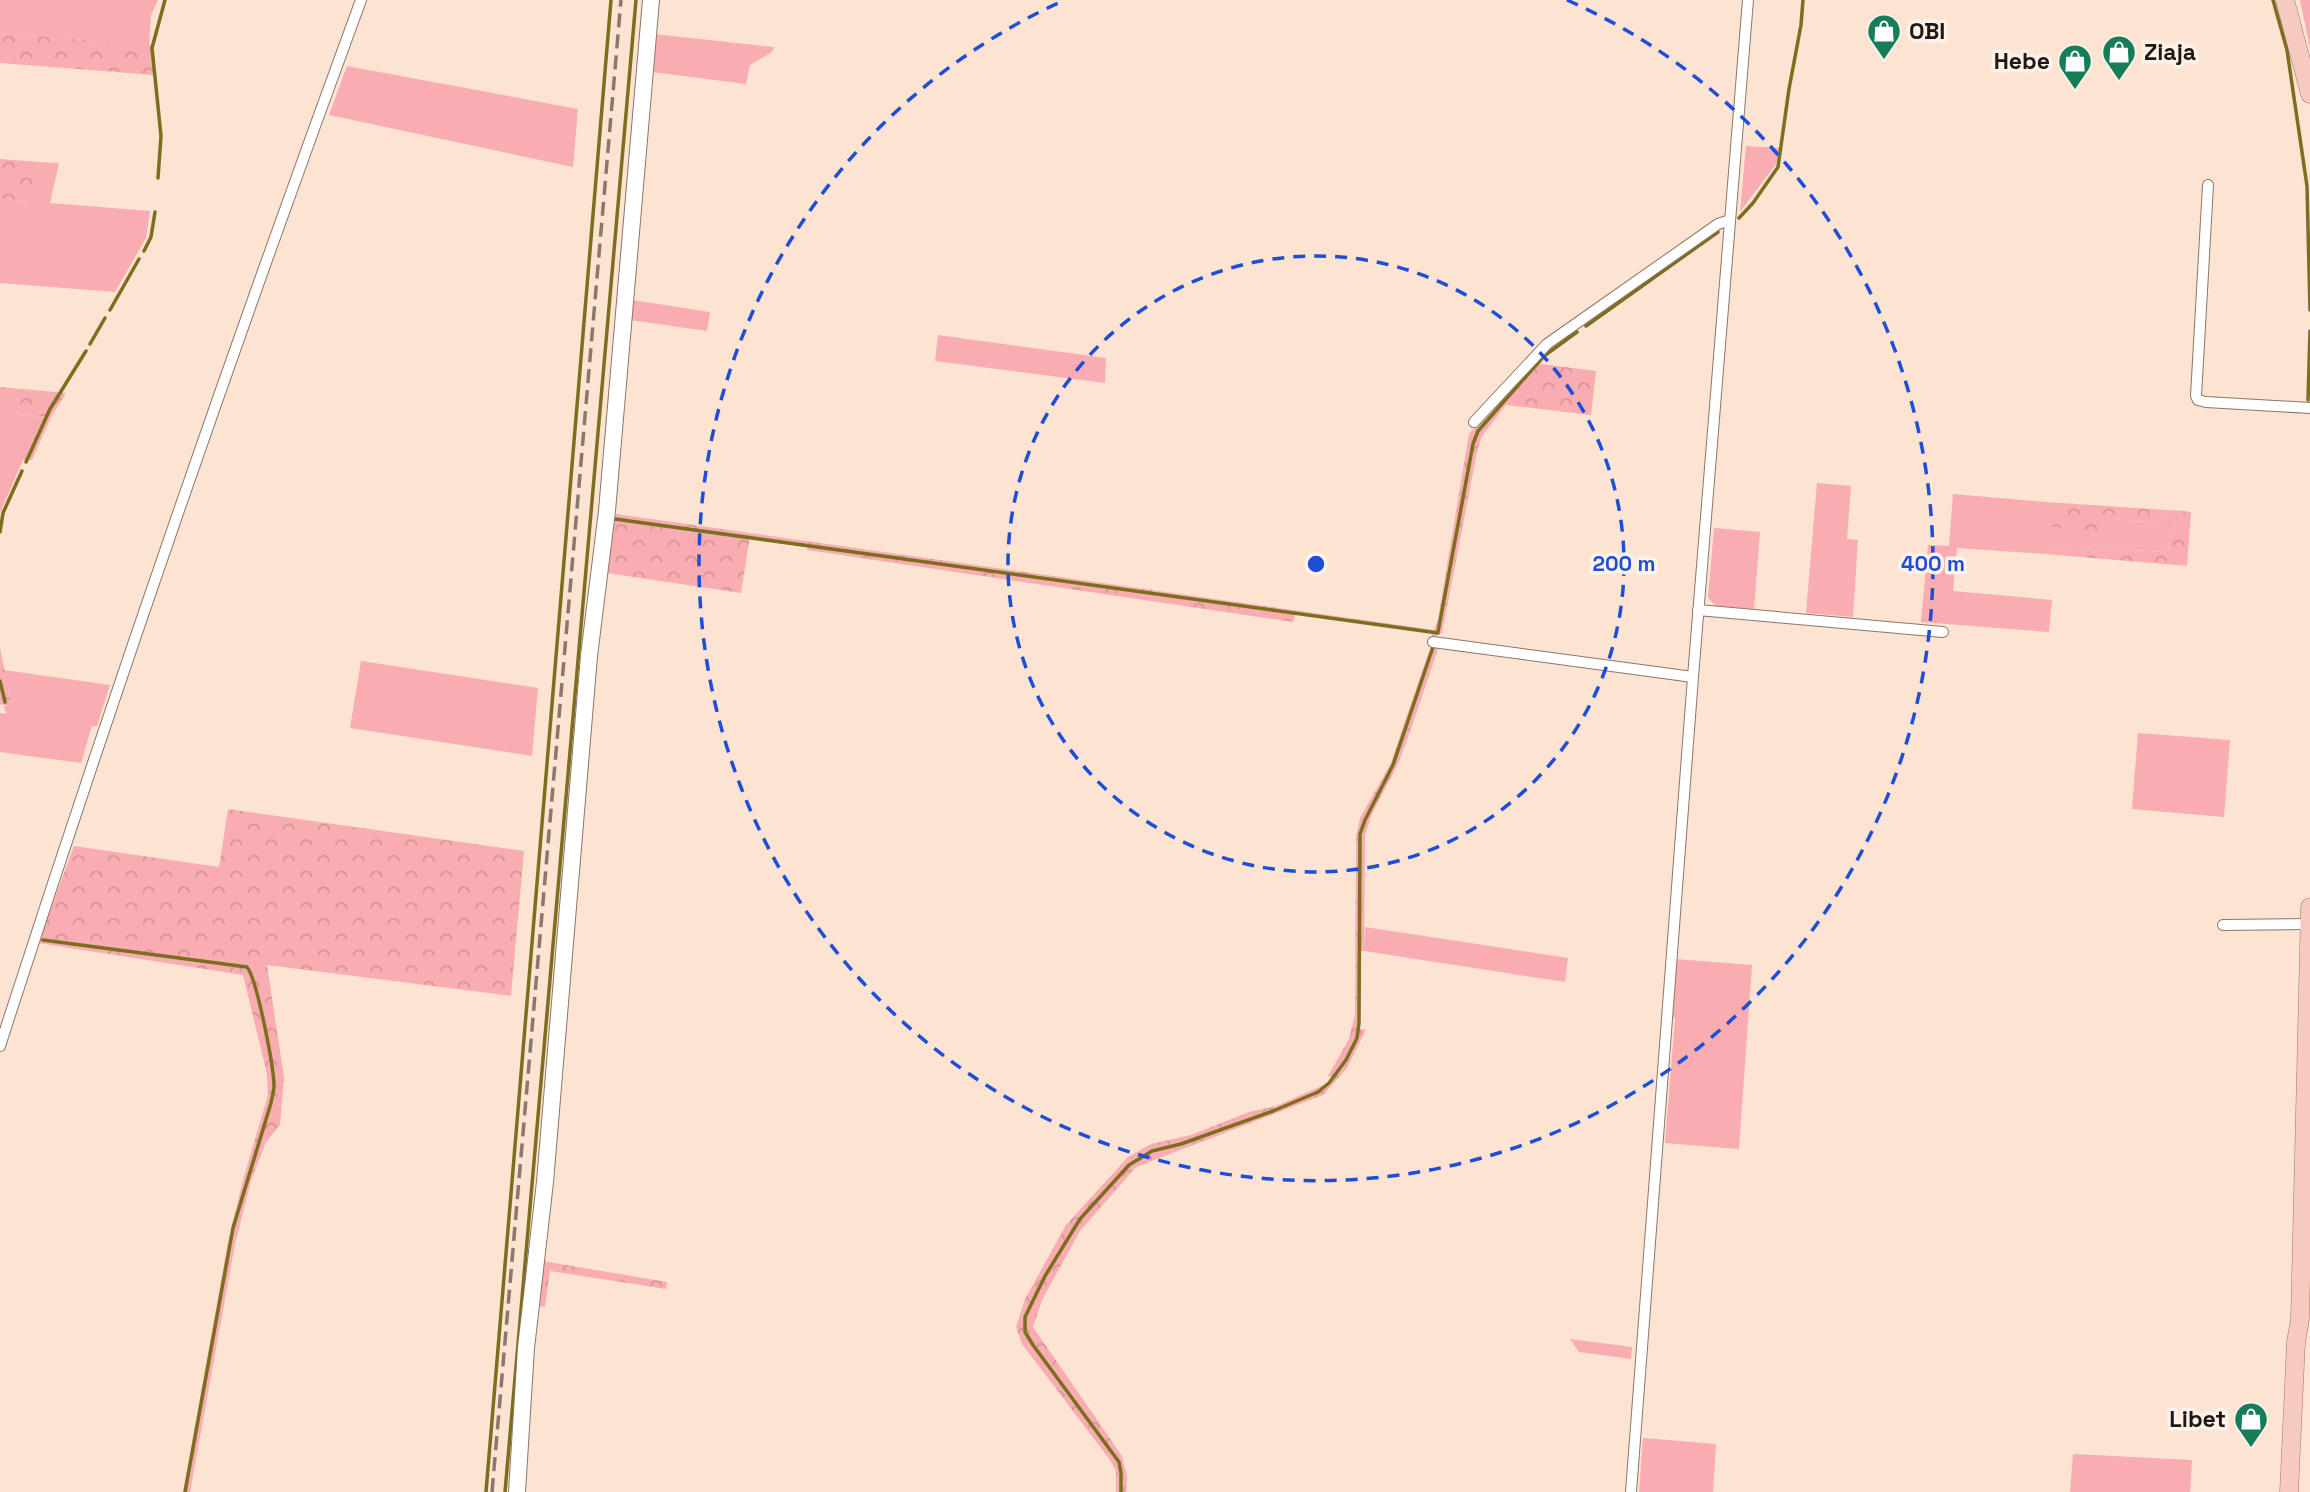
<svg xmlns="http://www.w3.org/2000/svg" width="2310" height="1492" font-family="'Space Grotesk',sans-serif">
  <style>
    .grass { fill: #f9acb1 }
    .forest { fill: url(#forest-crowns) }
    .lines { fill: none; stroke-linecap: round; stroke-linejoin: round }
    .stream { stroke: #7d6e1e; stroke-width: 3.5 }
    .street-casing { stroke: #8c7667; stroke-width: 12 }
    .secondary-casing { stroke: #8c7667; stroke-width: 18 }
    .primary-casing { stroke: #a77565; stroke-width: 19 }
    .street { stroke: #fff; stroke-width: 10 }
    .secondary { stroke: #fff; stroke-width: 16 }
    .primary { stroke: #f6cabe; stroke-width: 18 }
    .rail { stroke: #89796d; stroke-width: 3.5; stroke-dasharray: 14 7; stroke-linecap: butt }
    .ring { fill: none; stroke: #1d4ed8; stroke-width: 3.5; stroke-dasharray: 12 9 }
    .labels { text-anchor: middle; stroke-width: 7; stroke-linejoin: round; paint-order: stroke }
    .poi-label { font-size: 23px; font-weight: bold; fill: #201711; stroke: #fef3ec; text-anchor: start }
    .centre { fill: #1d4ed8; stroke: #fef3ec; stroke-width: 3.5 }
    .ring-label { font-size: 21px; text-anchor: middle; font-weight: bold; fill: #1d4ed8; stroke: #fef3ec; stroke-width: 7; stroke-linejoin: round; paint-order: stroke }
  </style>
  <defs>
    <pattern id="forest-crowns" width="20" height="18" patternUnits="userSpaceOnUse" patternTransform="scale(1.75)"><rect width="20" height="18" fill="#f9acb1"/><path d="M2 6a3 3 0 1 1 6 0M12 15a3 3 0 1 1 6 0" fill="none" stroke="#d59397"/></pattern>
  </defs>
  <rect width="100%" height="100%" fill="#fce3d2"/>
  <path class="grass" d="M0 0H158L151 15 149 45 0 33Z
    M2300 0H2310V48L2309 43Z
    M654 34 774 47 772 52 750 65 746 84 652 72Z
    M347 66 578 109 573 167 329 115Z
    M1746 146 1780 148 1776 164 1740 212Z
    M39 162 59 163 50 203 150 211 146 238 115 292 0 283V199L30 201Z
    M632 300 710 312 707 331 630 320Z
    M938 335 1106 358 1105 383 935 361Z
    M0 414 51 417 32 460H23L0 513Z
    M1817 483 1851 486 1847 539 1858 540 1853 617 1806 613Z
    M1953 494 2046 502V526L2112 519 2156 523 2164 516 2166 510 2185 511 2173 527 2168 549 2164 552 2060 546 2046 548V554L1957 548 1953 591 2052 600 2049 632 1921 622 1928 545 1949 546Z
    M1714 528 1760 532 1754 609 1716 606 1708 598Z
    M1431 646 1438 649 1413 723 1405 721Z
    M361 661 538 688 532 756 350 728Z
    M4 670 110 685 97 726H92L81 763 0 752V713L6 714 4 706H12Z
    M2138 733 2230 740 2224 817 2132 809Z
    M1365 927 1568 958 1565 982 1364 951Z
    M1675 959 1752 965 1739 1149 1665 1143 1675 1018 1670 1017Z
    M243 1180 251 1181 235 1244 190 1492H183L228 1242Z
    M1570 1339 1632 1347 1631 1359 1579 1352Z
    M1643 1438 1716 1444 1713 1492H1639Z
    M2073 1454 2192 1460 2190 1492H2070Z"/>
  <path class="forest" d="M0 33 152 45 154 75 0 63Z
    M0 159 39 162 31 201 0 199Z
    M1533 363 1596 371 1591 415 1506 405 1482 436 1477 452 1442 633 1437 634 1436 638 1432 637V633L1295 614 1293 622 807 550 808 544 750 536 741 593 607 573 616 514 1434 630 1438 619 1469 434Z
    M0 387 66 393 51 417 0 414Z
    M2046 502 2166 510 2164 516 2156 523 2112 519 2103 532 2046 526Z
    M2185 511 2191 512 2187 566 2046 554V548L2060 546 2164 552 2168 549 2173 527Z
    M0 648 12 707 0 704Z
    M1405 721 1413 723 1399 762 1372 814 1365 835 1364 951H1361L1360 1029 1366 1030 1347 1068 1323 1095 1136 1167 1080 1231 1042 1300 1033 1327 1122 1456 1127 1477 1126 1492H1116V1471L1110 1460 1022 1344 1016 1327 1025 1299 1066 1225 1128 1157 1151 1144 1191 1135 1249 1112 1276 1106 1333 1081 1335 1078 1328 1076 1349 1039 1355 1014 1356 836 1360 818 1391 763Z
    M228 809 524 851 511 996 267 965 284 1077 280 1125 266 1142 251 1181 243 1180 268 1095 267 1074 243 975 38 943 74 846 219 867Z
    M542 1261 667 1282 666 1289 550 1271 545 1307 538 1306Z"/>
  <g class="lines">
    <path class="stream" d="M2273 0 2287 50 2307 186 2310 310
      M158 178 161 136 152 48 165 0
      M1739 218 1753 203 1778 167 1789 89 1801 25 1803 0
      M144 251 151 237 155 212
      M110 310 139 259
      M1586 326 1718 232
      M90 344 105 318
      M2308 400 2310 331
      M26 462 50 409 86 351
      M615 519 1438 633
      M0 532 3 513 22 471
      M1438 632 1473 444 1478 431 1544 356 1577 332
      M0 681 5 702
      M43 940 247 967C257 979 274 1068 274 1086 274 1091 272 1097 271 1103L233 1228 185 1492
      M486 1492 611 0
      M505 1492 636 0
      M1121 1492V1473L1119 1462 1033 1345 1025 1332V1317L1045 1276 1080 1219 1129 1165 1152 1151 1181 1144 1273 1111 1318 1092 1329 1083 1346 1060 1357 1038 1359 1023 1360 834 1365 820 1393 765 1433 647"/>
    <g class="street-casing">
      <path id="street" d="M2208 185 2196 396 2198 400 2206 402 2310 408
        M1474 422 1547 344 1718 224 1730 220
        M1698 610 1943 632
        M1433 642 1693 677
        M2223 925 2310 924
        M0 1046C113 695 234 346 361 0
        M1631 1492 1693 677 1748 0"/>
    </g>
    <g class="secondary-casing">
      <path id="secondary" d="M517 1492 526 1348 545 1182 589 656 607 511 651 0"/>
    </g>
    <g class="primary-casing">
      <path id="primary" d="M2285 0 2310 94
        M2289 1492 2296 1342 2300 1319 2310 907"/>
    </g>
    <use href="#street" class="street"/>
    <use href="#secondary" class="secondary"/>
    <use href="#primary" class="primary"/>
    <path class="rail" d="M492 1492 621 0"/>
  </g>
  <g class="ring">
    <circle cx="1316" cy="564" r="308"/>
    <path d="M1567 0A617 617 0 1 1 1065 0"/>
  </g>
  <defs>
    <g id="shop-pin" transform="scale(1.75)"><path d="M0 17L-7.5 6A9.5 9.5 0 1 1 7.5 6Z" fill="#157e58" stroke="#fef3ec"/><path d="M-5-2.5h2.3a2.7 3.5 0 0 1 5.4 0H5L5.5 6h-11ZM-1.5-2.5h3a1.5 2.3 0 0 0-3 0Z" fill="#fff"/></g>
  </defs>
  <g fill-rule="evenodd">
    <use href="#shop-pin" x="1884" y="31"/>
    <use href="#shop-pin" x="2119" y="52"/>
    <use href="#shop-pin" x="2075" y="61"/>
    <use href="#shop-pin" x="2251" y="1419"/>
  </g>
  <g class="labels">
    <g class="poi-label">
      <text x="1909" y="39">OBI</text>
      <text x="2144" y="60">Ziaja</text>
      <text x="2050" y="69" text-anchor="end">Hebe</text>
      <text x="2226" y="1427" text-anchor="end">Libet</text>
    </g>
  </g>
  <circle cx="1316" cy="564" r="10" class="centre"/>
  <g class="ring-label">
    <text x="1624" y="571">200 m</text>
    <text x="1933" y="571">400 m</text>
  </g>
</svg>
